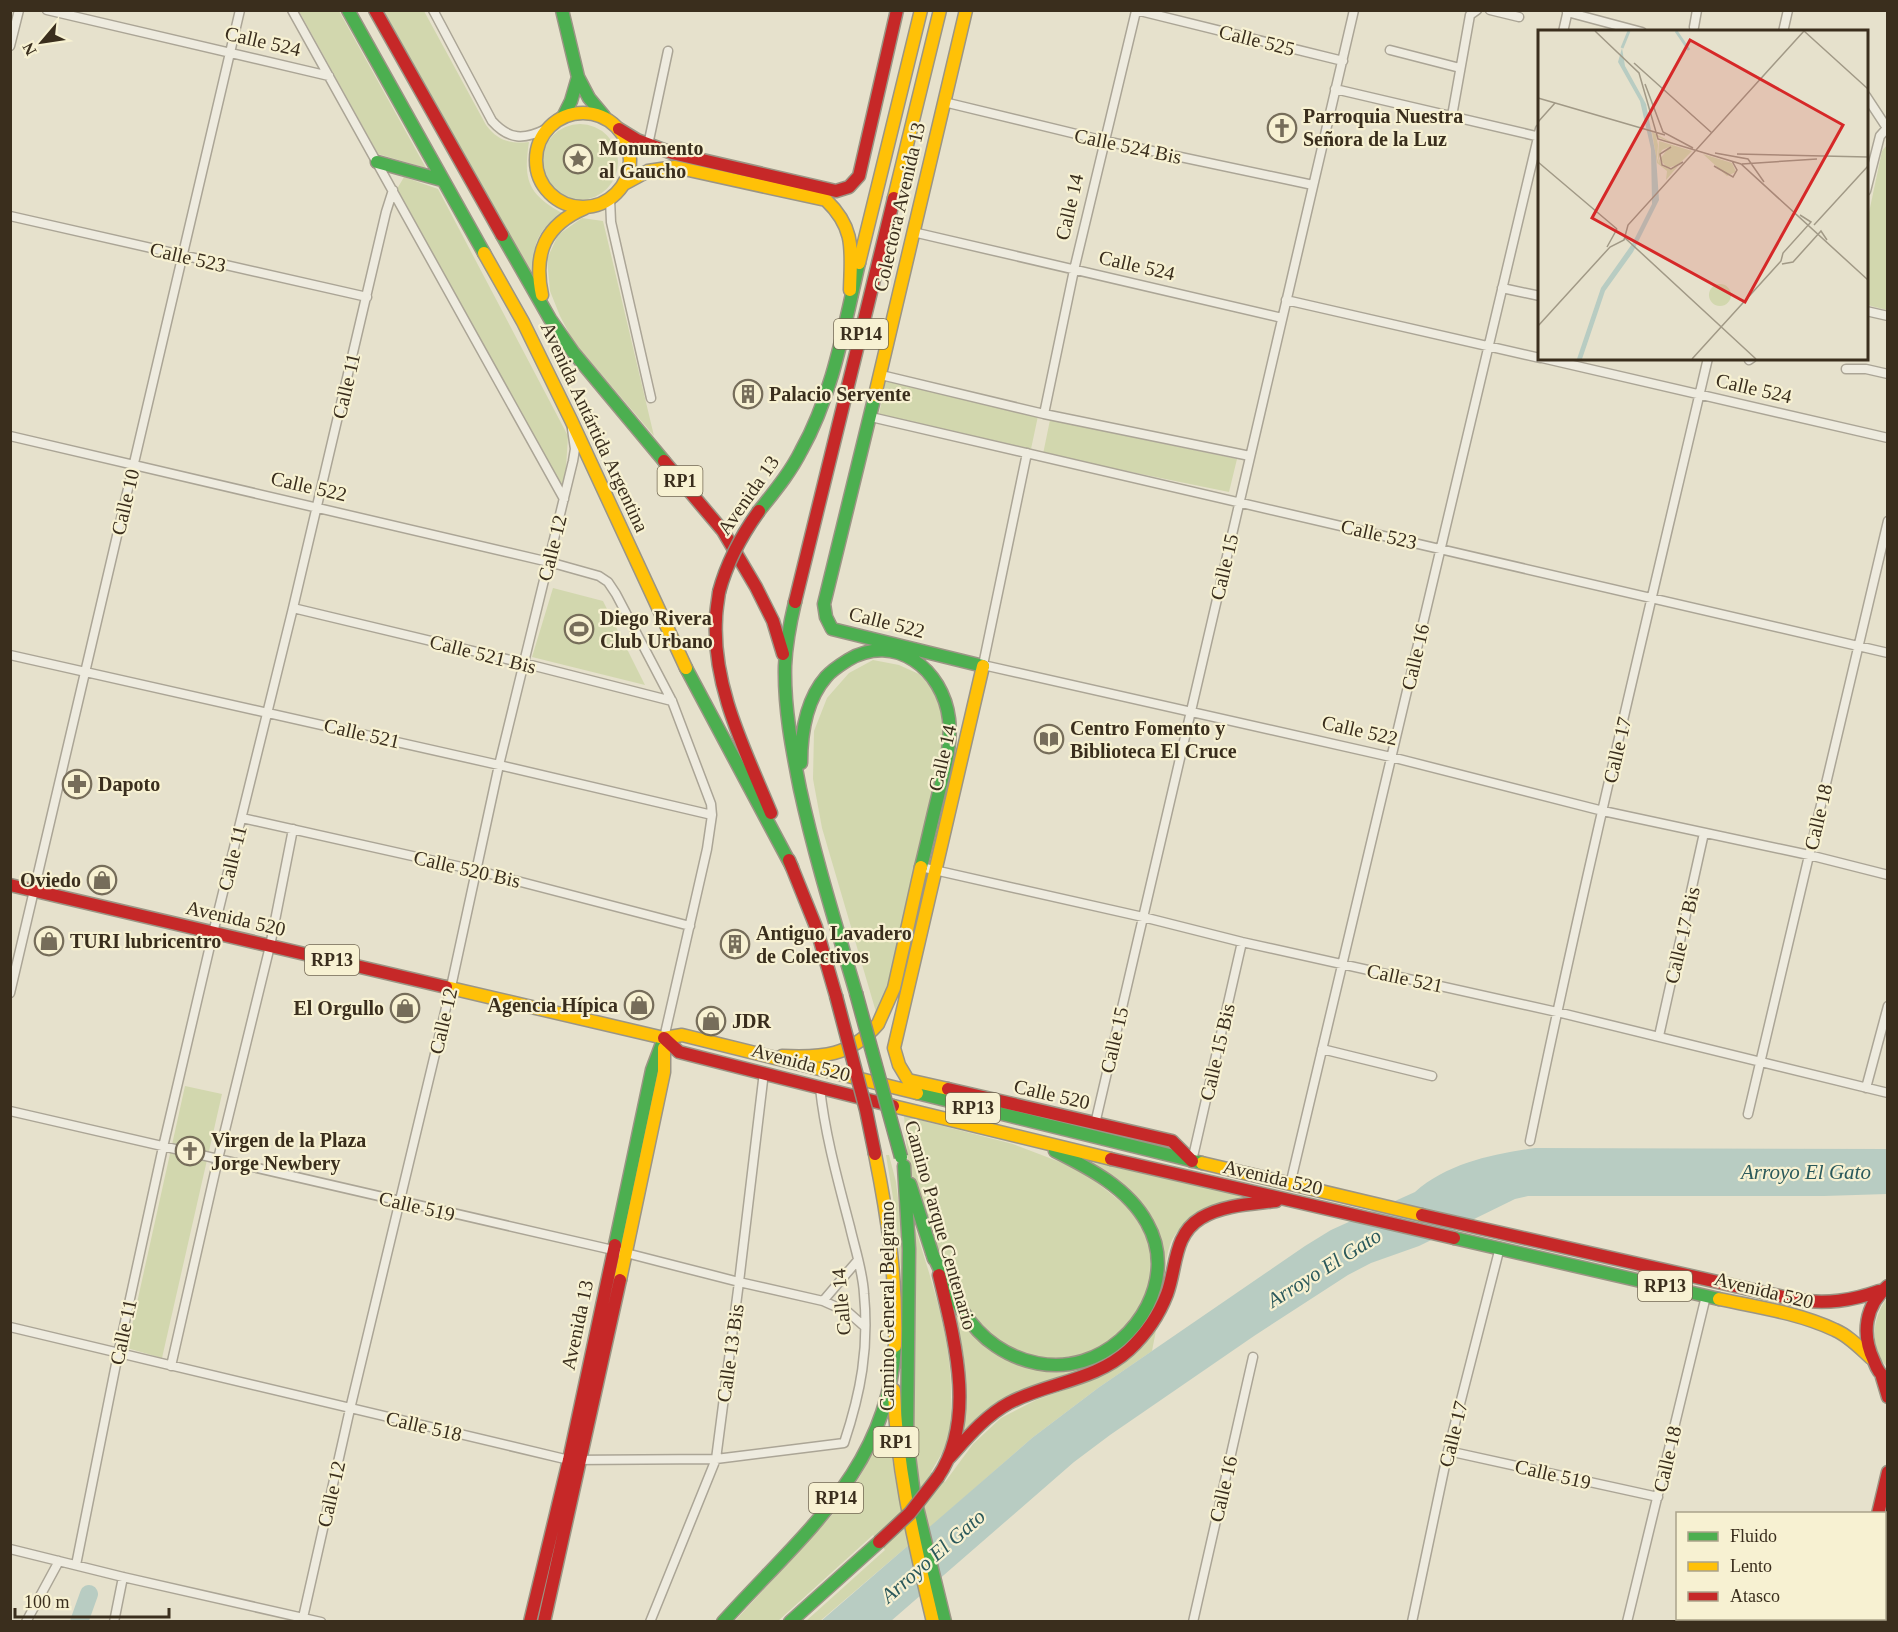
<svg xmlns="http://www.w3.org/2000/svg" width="1898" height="1632" font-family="Georgia,serif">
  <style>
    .green { fill: #d2d7ae }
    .water { fill: #b8ccc2 }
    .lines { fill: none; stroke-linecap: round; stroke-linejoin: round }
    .river { stroke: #b8ccc2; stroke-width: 18 }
    .street-casing { stroke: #aba596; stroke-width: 11 }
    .fast-casing { stroke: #9b9585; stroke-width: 15 }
    .slow-casing { stroke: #9b9585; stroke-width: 15 }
    .jam-casing { stroke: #9b9585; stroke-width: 15 }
    .street { stroke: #eeebdf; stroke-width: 8 }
    .fast { stroke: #4caf50; stroke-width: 12 }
    .slow { stroke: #ffc107; stroke-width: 12 }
    .jam { stroke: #c62828; stroke-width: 12 }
    .fast-bridge-casing { stroke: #918b7c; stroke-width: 15; stroke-linecap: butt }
    .jam-bridge-casing { stroke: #918b7c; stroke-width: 15; stroke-linecap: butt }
    .fast-bridge { stroke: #4caf50; stroke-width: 12 }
    .jam-bridge { stroke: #c62828; stroke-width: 12 }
    .labels { text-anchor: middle; stroke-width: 4.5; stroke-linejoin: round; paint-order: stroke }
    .shield { fill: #f7f1d2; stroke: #736853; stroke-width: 1.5 }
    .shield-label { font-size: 18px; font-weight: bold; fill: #3a2e1d }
    .street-label { font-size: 20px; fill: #3a2e1d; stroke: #f7f1d2 }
    .poi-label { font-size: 20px; font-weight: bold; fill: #3a2e1d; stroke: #f7f1d2; text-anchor: start }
    .water-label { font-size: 21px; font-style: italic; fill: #2b595b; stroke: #f7f1d2 }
    .inset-river { fill: none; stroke: #b8ccc2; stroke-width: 3 }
    .inset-road { fill: none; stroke: #a19986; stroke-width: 1.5 }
    .view { fill: #d62828; fill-opacity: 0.15; stroke: #d62828; stroke-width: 3 }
    .inset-edge { fill: none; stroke: #3a2e1d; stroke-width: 3 }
  </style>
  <rect width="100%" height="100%" fill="#e6e1cc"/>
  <path class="green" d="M299 11H339L426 168 378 154Z
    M384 11H424L486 125C498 141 510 144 529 142 523 180 528 194 562 213 534 234 534 244 533 277Z
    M542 162a38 38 0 1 1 76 0a38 38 0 1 1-76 0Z
    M1887 145V310L1871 306 1866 303 1867 222 1882 151Z
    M404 177 438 189 568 436 564 499 397 189Z
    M582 218 603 221 654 436 573 341 560 316 550 291 547 259 558 235Z
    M886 381 1038 416 1031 449 879 414Z
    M1050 420 1237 459 1229 492 1043 454Z
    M553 588 603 601 645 685 532 657Z
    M873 660 899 665 919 674 932 688 944 719 942 748 888 987 876 1012 822 828 813 779 814 731 827 698 849 673Z
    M185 1086 222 1094 162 1358 127 1348Z
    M904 1116 1013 1144 1081 1170 1130 1209 1151 1244 1149 1287 1130 1327 1106 1345 1074 1358 1038 1359 1004 1347 966 1316 940 1258 908 1163Z
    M886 1155H889L896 1182 903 1238 902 1462 900 1408 903 1292 895 1210Z
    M1085 1161 1258 1197C1245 1199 1230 1200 1217 1204 1200 1210 1176 1227 1170 1245 1164 1261 1166 1279 1161 1295 1155 1316 1137 1336 1121 1350 1108 1363 1090 1370 1073 1377 1037 1392 992 1405 963 1431 972 1384 963 1339 948 1294L971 1332 982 1343 1006 1359 1029 1368H1070L1147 1318 1158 1233Z
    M913 1221C931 1280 953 1339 951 1402 951 1414 951 1427 948 1439 944 1451 937 1461 931 1472L945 1482 973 1444 1001 1418 1036 1400 1095 1379 1115 1368 1158 1320 1152 1351 1098 1388 1032 1438 927 1530 913 1455 915 1267Z
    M1887 1298H1888L1887 1367C1869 1348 1872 1318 1887 1298Z
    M887 1426 895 1478 910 1544 820 1621H806L885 1550 873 1535 778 1621 734 1622 832 1515 859 1478Z"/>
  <path class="water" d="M1535 1148 1887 1149V1194L1824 1196H1528L1515 1199 1419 1246 1371 1263 1348 1275 1254 1336 1110 1435 1074 1462 891 1621 820 1622 1032 1438 1098 1388 1305 1246 1331 1230 1415 1192C1448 1163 1493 1154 1535 1148Z"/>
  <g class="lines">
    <path class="river" d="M79 1622 89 1594"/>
    <g class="street-casing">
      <path id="street" d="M47 10 329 76
        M292 10 564 499
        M433 10 492 121C509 140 524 140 546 129
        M1136 10 1343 61
        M1490 10 1519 17
        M1567 12 1642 32
        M1694 27 1697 10
        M1563 32 1568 10
        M1783 32 1788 10
        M10 46 19 10
        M1390 50 1460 68
        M1335 89 1540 137
        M1866 96 1887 128
        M944 102 1105 141 1313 185
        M1452 116 1470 15 1477 10
        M648 145 668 51
        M1866 191 1880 136 1888 127
        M610 199 611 222 651 398
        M10 216 367 297
        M913 232 1282 318
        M1502 288 1540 296
        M1286 300 1540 358
        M1866 311 1888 316
        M1542 358 1888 438
        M1749 360 1752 358
        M1846 369H1866L1888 374
        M881 375 1044 414 1250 456
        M1044 414 1074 270 1136 11
        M871 417 1888 653
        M10 436 549 562 599 576 608 582 616 594 672 701 711 804 712 815 707 849 664 1038
        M1027 453 983 665 1391 757 1603 811 1809 855 1888 875
        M293 608 523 663 672 701
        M10 655 499 765 712 815
        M242 818 475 870 690 926
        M921 867 1143 917 1242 942 1557 1012 1888 1093
        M10 993 240 10
        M1659 1036 1704 833
        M1322 1049 1432 1076
        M1866 1088 1888 1006
        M10 1111 626 1253 739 1282 823 1301 848 1312 865 1327
        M1748 1114 1888 521
        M1095 1124 1354 10
        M1530 1141C1584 879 1647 619 1708 358
        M1192 1161 1242 942
        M1290 1185 1540 129
        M823 1301 858 1260
        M10 1327 569 1460 716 1459 844 1443C861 1392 869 1348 864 1294 863 1272 855 1249 850 1227 838 1181 825 1135 820 1088
        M171 1366 218 1159 270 946 293 829
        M1448 1451 1658 1497
        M10 1549 123 1577 321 1622
        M76 1565 118 1354 163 1147 213 933 293 608 386 212 393 190
        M26 1622 59 1561
        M114 1622 123 1577
        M302 1622 350 1409 451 987 499 765 573 461 575 449 572 429
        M650 1622 716 1459 739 1282 764 1072
        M1193 1622 1253 1357
        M1412 1622 1448 1451 1500 1247
        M1627 1622 1706 1296"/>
    </g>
    <g class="fast-casing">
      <path id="fast" d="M348 10 484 253
        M562 10 578 77 589 98 604 116
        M563 117 571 101 578 77
        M377 162 442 180
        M502 235 550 319 573 352 664 461
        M875 395 824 604 826 617 832 629 983 666
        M759 511C774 492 790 473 801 451 833 394 844 327 859 263
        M795 602C790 623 786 644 785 666 784 707 792 749 800 789 815 858 836 925 856 993
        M686 668 792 867
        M801 763C801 733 806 700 826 677 832 670 840 665 848 660 895 632 943 669 949 719 952 746 944 771 938 796 932 820 927 843 921 867
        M917 1093 1202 1163
        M904 1166 909 1249 907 1440 914 1495 945 1622
        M910 1184 934 1259
        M1454 1238 1719 1299
        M615 1245 652 1070 664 1038
        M932 1253C948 1286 964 1325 996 1346 1021 1363 1053 1370 1083 1361 1138 1344 1178 1277 1147 1223 1128 1188 1089 1168 1055 1151
        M1884 1546 1888 1533
        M1853 1618V1622
        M723 1622C800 1536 888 1470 895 1346
        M790 1622 879 1542
        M1867 1622 1868 1618"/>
    </g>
    <g class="slow-casing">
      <path id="slow" d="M536 160a47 47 0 1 1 94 0a47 47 0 1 1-94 0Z
        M624 184 648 171 675 167 826 200C856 229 851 251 850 290
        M894 198 940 10
        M484 253 523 322 571 420 686 668
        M859 263 921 10
        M542 295C533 253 545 225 585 208
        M875 395 966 10
        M446 987 664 1038 682 1035 917 1093
        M878 1024 894 988 921 867
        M782 1056C823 1058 850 1056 878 1024
        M948 1089 908 1080 899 1065 894 1048 983 666
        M893 1106 1111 1159
        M875 1154C888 1218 897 1280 895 1346
        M1202 1163 1422 1215
        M620 1280 664 1072V1048
        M1719 1299C1757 1307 1799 1313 1835 1330 1849 1336 1860 1348 1871 1358
        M894 1390C896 1469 915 1545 933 1622"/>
    </g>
    <g class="jam-casing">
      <path id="jam" d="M375 10 502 235
        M619 129 637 140 672 153 836 191 849 187 859 176 897 10
        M664 461 723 531 756 587 773 621 783 654
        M719 592C718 601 716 610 716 619 712 687 746 752 771 813
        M795 602 894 198
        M789 860 816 927 836 996
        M10 885 446 987
        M664 1038 679 1052 893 1106
        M948 1089 1172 1141 1192 1161
        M1111 1159 1454 1238
        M1422 1215 1797 1300C1827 1304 1851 1301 1879 1291
        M1888 1286C1865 1305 1861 1334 1874 1361 1877 1369 1880 1375 1888 1380
        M1882 1377 1888 1397
        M949 1458C967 1438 985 1416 1009 1403 1049 1382 1095 1381 1129 1350 1145 1335 1159 1315 1167 1294 1177 1267 1173 1235 1201 1218 1223 1205 1251 1204 1276 1201
        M938 1477C977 1419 954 1338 939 1275
        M1878 1514 1888 1472
        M530 1622 569 1460 615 1245
        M544 1622 620 1280"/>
    </g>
    <use href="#street" class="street"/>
    <use href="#fast" class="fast"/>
    <use href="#slow" class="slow"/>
    <use href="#jam" class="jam"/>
    <g class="fast-bridge-casing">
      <path id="fast-bridge" d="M856 993 901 1157"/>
    </g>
    <g class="jam-bridge-casing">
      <path id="jam-bridge" d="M719 592C727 562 741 536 759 511
        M836 996 866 1110 875 1154
        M879 1542 910 1513 938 1477"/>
    </g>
    <use href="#fast-bridge" class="fast-bridge"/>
    <use href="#jam-bridge" class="jam-bridge"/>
  </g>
  <defs>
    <g id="church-ring" transform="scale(1.5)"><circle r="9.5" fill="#f7f1d2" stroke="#766d5a" stroke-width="1.5"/><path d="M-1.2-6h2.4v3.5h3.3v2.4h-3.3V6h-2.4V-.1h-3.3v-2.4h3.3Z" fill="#766d5a"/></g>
    <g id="sight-ring" transform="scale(1.5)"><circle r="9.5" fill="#f7f1d2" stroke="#766d5a" stroke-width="1.5"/><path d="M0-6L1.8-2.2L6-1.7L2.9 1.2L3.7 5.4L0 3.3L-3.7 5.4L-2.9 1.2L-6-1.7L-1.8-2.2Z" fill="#766d5a"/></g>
    <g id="building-ring" transform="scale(1.5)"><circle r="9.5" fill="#f7f1d2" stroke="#766d5a" stroke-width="1.5"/><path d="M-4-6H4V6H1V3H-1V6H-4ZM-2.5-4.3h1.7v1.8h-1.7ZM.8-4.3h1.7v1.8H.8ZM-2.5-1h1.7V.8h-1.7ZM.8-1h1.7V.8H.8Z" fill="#766d5a"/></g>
    <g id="stadium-ring" transform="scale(1.5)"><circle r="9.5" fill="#f7f1d2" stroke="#766d5a" stroke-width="1.5"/><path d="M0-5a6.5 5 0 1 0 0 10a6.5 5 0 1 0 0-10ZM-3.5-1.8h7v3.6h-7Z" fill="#766d5a"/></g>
    <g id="library-ring" transform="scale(1.5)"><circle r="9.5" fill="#f7f1d2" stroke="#766d5a" stroke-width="1.5"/><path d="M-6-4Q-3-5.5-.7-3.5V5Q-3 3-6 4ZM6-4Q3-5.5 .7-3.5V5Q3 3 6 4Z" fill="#766d5a"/></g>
    <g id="pharmacy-ring" transform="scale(1.5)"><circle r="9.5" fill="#f7f1d2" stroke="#766d5a" stroke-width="1.5"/><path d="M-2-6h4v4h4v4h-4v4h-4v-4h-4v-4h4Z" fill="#766d5a"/></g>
    <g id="shop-ring" transform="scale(1.5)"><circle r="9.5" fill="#f7f1d2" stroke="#766d5a" stroke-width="1.5"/><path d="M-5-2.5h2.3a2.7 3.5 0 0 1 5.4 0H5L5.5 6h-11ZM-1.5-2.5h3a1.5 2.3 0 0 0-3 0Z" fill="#766d5a"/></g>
  </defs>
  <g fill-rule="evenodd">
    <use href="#church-ring" x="1282" y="128"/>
    <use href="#sight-ring" x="578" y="159"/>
    <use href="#building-ring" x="748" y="394"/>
    <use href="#stadium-ring" x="579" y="629"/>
    <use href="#library-ring" x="1049" y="739"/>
    <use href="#pharmacy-ring" x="77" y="784"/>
    <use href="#shop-ring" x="102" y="880"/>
    <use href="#shop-ring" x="49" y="941"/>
    <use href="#building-ring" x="735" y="944"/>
    <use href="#shop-ring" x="639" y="1005"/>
    <use href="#shop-ring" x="405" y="1008"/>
    <use href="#shop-ring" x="711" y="1021"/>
    <use href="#church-ring" x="190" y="1151"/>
  </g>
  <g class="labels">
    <g class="shield">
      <rect x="834" y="319" width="54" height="30" rx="4.5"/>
      <rect x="657.5" y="466" width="45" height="30" rx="4.5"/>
      <rect x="305" y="945" width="54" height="30" rx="4.5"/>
      <rect x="946" y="1093" width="54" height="30" rx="4.5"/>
      <rect x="1638" y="1271" width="54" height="30" rx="4.5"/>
      <rect x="873.5" y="1427" width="45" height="30" rx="4.5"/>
      <rect x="809" y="1483" width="54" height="30" rx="4.5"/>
    </g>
    <g class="shield-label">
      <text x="861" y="340">RP14</text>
      <text x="680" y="487">RP1</text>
      <text x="332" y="966">RP13</text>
      <text x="973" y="1114">RP13</text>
      <text x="1665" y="1292">RP13</text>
      <text x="896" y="1448">RP1</text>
      <text x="836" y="1504">RP14</text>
    </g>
    <g class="street-label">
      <text transform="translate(1257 40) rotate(14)" y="7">Calle 525</text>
      <text transform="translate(263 41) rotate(13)" y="7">Calle 524</text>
      <text transform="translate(1128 146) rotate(12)" y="7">Calle 524 Bis</text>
      <text transform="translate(899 207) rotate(-77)" y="7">Colectora Avenida 13</text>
      <text transform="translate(1069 207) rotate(-77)" y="7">Calle 14</text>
      <text transform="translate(188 257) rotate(13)" y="7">Calle 523</text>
      <text transform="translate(1137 265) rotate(13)" y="7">Calle 524</text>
      <text transform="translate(346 386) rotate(-77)" y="7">Calle 11</text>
      <text transform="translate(1754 388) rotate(13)" y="7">Calle 524</text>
      <text transform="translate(595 427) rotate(65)" y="7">Avenida Antártida Argentina</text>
      <text transform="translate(309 486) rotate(13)" y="7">Calle 522</text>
      <text transform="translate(748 495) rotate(-55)" y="7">Avenida 13</text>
      <text transform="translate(125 502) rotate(-77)" y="7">Calle 10</text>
      <text transform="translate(1379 534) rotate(13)" y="7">Calle 523</text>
      <text transform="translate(552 548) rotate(-76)" y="7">Calle 12</text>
      <text transform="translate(1224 567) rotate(-77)" y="7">Calle 15</text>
      <text transform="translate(887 622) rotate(14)" y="7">Calle 522</text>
      <text transform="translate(483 654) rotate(14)" y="7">Calle 521 Bis</text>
      <text transform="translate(1415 657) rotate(-77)" y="7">Calle 16</text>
      <text transform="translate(1360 730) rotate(13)" y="7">Calle 522</text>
      <text transform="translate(362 733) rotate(13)" y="7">Calle 521</text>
      <text transform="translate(1617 750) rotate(-77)" y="7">Calle 17</text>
      <text transform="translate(942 758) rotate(-77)" y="7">Calle 14</text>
      <text transform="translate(1818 817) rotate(-77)" y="7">Calle 18</text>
      <text transform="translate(232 858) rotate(-76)" y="7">Calle 11</text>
      <text transform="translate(467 869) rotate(13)" y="7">Calle 520 Bis</text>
      <text transform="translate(236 918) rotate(13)" y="7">Avenida 520</text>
      <text transform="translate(1682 935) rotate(-77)" y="7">Calle 17 Bis</text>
      <text transform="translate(1405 978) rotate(12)" y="7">Calle 521</text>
      <text transform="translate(443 1021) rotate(-77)" y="7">Calle 12</text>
      <text transform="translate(1114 1040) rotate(-77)" y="7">Calle 15</text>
      <text transform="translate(1217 1052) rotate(-77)" y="7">Calle 15 Bis</text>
      <text transform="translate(801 1062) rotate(15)" y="7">Avenida 520</text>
      <text transform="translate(1052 1094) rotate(13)" y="7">Calle 520</text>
      <text transform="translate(1273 1177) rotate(13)" y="7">Avenida 520</text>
      <text transform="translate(417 1206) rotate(13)" y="7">Calle 519</text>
      <text transform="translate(941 1225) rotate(74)" y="7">Camino Parque Centenario</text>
      <text transform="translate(1764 1290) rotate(14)" y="7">Avenida 520</text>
      <text transform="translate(841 1302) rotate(-95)" y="7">Calle 14</text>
      <text transform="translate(887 1306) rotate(-90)" y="7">Camino General Belgrano</text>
      <text transform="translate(577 1325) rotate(-78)" y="7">Avenida 13</text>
      <text transform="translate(123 1332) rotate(-78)" y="7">Calle 11</text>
      <text transform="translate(730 1353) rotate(-82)" y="7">Calle 13 Bis</text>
      <text transform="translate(424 1426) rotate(13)" y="7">Calle 518</text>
      <text transform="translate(1453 1434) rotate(-76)" y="7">Calle 17</text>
      <text transform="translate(1667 1459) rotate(-77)" y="7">Calle 18</text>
      <text transform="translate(1553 1474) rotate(13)" y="7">Calle 519</text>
      <text transform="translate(1223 1489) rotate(-77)" y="7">Calle 16</text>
      <text transform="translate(331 1494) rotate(-77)" y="7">Calle 12</text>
    </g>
    <g class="poi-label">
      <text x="1303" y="123">Parroquia Nuestra<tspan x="1303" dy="23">Señora de la Luz</tspan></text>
      <text x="599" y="155">Monumento<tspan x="599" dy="23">al Gaucho</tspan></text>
      <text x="769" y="401">Palacio Servente</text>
      <text x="600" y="625">Diego Rivera<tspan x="600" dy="23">Club Urbano</tspan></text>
      <text x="1070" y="735">Centro Fomento y<tspan x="1070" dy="23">Biblioteca El Cruce</tspan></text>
      <text x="98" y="791">Dapoto</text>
      <text x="81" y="887" text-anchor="end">Oviedo</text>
      <text x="756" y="940">Antiguo Lavadero<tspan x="756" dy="23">de Colectivos</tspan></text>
      <text x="70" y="948">TURI lubricentro</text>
      <text x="618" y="1012" text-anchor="end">Agencia Hípica</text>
      <text x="384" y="1015" text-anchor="end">El Orgullo</text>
      <text x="732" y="1028">JDR</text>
      <text x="211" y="1147">Virgen de la Plaza<tspan x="211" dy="23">Jorge Newbery</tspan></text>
    </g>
    <g class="water-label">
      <text x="1806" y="1179">Arroyo El Gato</text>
      <text transform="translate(1324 1268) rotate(-32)" y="7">Arroyo El Gato</text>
      <text transform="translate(933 1556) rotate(-41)" y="7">Arroyo El Gato</text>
    </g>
  </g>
  <g transform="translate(1538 30)">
    <rect width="330" height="330" fill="#e6e1cc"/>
    <path d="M114 102 143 117 118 106 120 115 119 128 121 134 120 127 121 111 154 121 140 135 129 138 122 129 131 117 124 120 121 128 124 136 131 139 140 136 128 150 129 141 119 133ZM165 124 194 133 198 142 189 146ZM171 265a11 11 0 1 1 22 0a11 11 0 1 1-22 0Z" fill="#d2d7ae"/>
    <path d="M84 18 87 36 108 74 118 126 121 170 95 222 67 261 44 329H39L63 258 94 214 114 174 113 119 102 71 80 32Z" fill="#b8ccc2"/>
    <path class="inset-river" d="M138 1 151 20M84 18 91 1"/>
    <path class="inset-road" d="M57 1 101 43 120 109 203 134 330 250M266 1 330 59M96 33 174 103M107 54 125 102 155 118M0 68 127 105M0 92 17 73M133 117 122 124 124 135 133 139 145 132M177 123 210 129 226 152M199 124 330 127M0 132 79 199M204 134 279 129M176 136 195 147 199 140 194 131M276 195 330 136M87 208 218 329M69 217 79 199M244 234 255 232 283 201 289 210M0 296 72 217 86 210 90 195 266 1M154 329 243 231 245 223 273 192 262 185"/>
    <path class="view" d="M152 10 305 95 207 272 54 188Z"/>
    <rect width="330" height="330" class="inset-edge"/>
  </g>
  <rect width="1898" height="1632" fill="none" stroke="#3a2e1d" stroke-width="24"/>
  <rect x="1676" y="1512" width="210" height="108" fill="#f7f1d2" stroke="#aba38a" stroke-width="1.5"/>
  <rect x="1688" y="1532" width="30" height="9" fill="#4caf50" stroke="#aba38a" stroke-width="1.5"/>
  <text x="1730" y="1542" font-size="18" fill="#3a2e1d">Fluido</text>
  <rect x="1688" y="1562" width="30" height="9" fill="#ffc107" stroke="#aba38a" stroke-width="1.5"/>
  <text x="1730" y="1572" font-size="18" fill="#3a2e1d">Lento</text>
  <rect x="1688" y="1592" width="30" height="9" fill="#c62828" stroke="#aba38a" stroke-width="1.5"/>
  <text x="1730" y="1602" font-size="18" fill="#3a2e1d">Atasco</text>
  <g transform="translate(42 42) rotate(241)" stroke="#f7f1d2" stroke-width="4.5" paint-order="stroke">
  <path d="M0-4.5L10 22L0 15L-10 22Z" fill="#3a2e1d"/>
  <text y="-9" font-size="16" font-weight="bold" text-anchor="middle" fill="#3a2e1d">N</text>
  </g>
  <path d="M15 1608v9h154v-9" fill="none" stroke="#3a2e1d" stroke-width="3"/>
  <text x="24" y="1608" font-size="18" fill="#3a2e1d" stroke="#f7f1d2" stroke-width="4.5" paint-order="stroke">100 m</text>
</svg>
